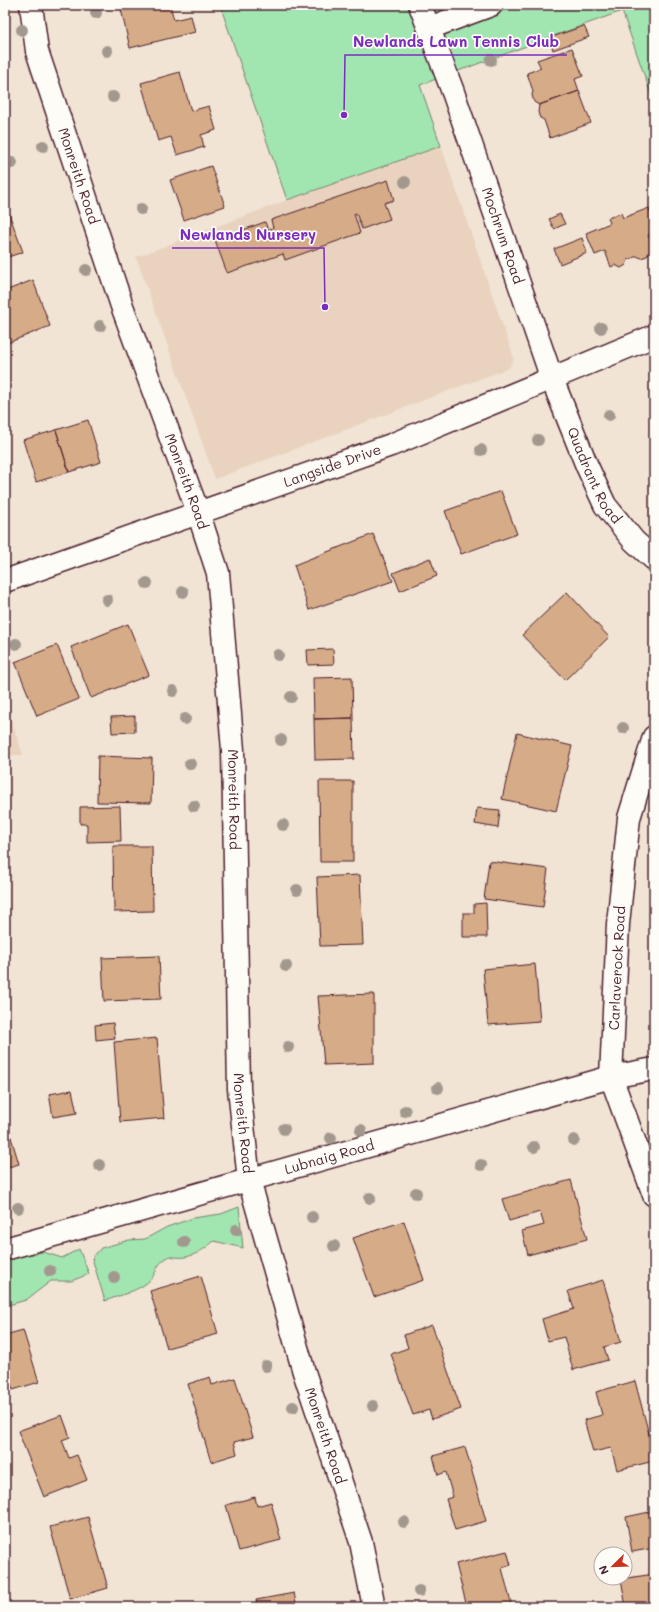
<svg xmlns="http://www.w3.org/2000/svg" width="659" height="1612" font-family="Mali,sans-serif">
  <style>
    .built { fill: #e9d3be }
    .green { fill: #a1e5b0; stroke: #76826e }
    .building { fill: #d6ab87; stroke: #4a1f2b }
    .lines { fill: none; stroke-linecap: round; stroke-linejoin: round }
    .minor-casing { stroke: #4a1f2b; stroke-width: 25 }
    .minor { stroke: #fdfcf7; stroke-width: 22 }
    .tree { fill: #a3988e }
    .labels { text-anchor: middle; stroke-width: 3.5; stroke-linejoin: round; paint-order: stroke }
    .street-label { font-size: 14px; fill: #4a1f2b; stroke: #fdfcf7 }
    .leader { fill: none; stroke: #7b2cbf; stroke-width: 1.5 }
    .callout-dot { fill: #7b2cbf; stroke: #fdfcf7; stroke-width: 1.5 }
    .callout-label { font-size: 15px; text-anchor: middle; font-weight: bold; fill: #7b2cbf; stroke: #fdfcf7; stroke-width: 3.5; stroke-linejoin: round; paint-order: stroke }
  </style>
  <rect width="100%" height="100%" fill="#f1e4d5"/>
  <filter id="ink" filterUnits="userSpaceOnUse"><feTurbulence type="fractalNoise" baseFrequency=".025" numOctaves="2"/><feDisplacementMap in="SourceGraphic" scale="8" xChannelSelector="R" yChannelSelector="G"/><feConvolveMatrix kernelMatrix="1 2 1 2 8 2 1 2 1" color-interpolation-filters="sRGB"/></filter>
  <g filter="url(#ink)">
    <path class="built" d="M441 146 514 358 509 368 215 479 136 257 287 200Z
      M5 702 23 755H5Z"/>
    <path class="green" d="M220 5H654V103L622 11 420 85 441 146 287 200Z
      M239 1207 243 1248 214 1241C201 1252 188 1261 170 1256 153 1266 160 1269 150 1280 141 1290 118 1296 105 1301L92 1258 101 1248 129 1240 145 1239 167 1227 193 1218 221 1214Z
      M79 1249 89 1274 71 1281H51L26 1300 5 1306V1259L43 1252 62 1258Z"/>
    <path class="building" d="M120 5H170L174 20 191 16 195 32 130 48Z
      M584 26 589 37 553 50 549 38Z
      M572 48 583 76 575 79 579 91 539 105 534 102 532 95 533 91 527 73 541 68 537 60Z
      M180 72 191 111 209 106 216 130 201 135 204 147 177 155 171 137 158 141 141 83Z
      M579 91 591 123 550 138 544 120 540 118 538 112 539 105Z
      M211 166 225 206 184 220 170 180Z
      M388 180 394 200 384 203 390 219 362 229 356 213 354 214 360 233 285 260 283 254 227 273 215 240 265 222 268 230 273 228 271 220Z
      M5 201 8 211 5 212Z
      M649 208 654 220V233L648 235 654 250 649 252 647 256 641 258 637 256 628 260 626 265 621 268 615 265 611 267 605 251 595 255 586 233 610 223 608 218 621 213 623 218Z
      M8 211 23 252 5 258V212Z
      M560 214 565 224 554 229 549 219Z
      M582 238 587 253 560 264 554 249Z
      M33 280 50 326 5 344V291Z
      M88 420 101 462 69 472 56 430Z
      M56 430 69 472 36 482 23 440Z
      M501 491 517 534 461 554 445 511Z
      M373 534 393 581 309 610 294 565Z
      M430 558 437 576 400 591 393 573Z
      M567 592 609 637 565 680 522 635Z
      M128 624 149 675 91 698 71 647Z
      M57 645 79 699 37 716 15 662Z
      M333 649 334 664 308 665 307 650Z
      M352 677 353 718 314 719 313 678Z
      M135 716V732L112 733 111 717Z
      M353 718 354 759 315 760 314 719Z
      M517 733 572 746 556 811 502 799Z
      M98 756 152 758 151 803 97 802Z
      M319 781H353V862H320Z
      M120 806 121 841 87 842V824H80V807Z
      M477 808 500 810 498 828 475 824Z
      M113 846H152L153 911 114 912Z
      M489 861 548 869 543 907 484 899Z
      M360 875 363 945 320 946 317 877Z
      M486 903 487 937H463V913H474V904Z
      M159 956 161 999 104 1001 102 958Z
      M535 964 540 1021 488 1025 483 969Z
      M374 994V1063L324 1065 318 996Z
      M113 1023 115 1038 96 1040 95 1025Z
      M157 1038 164 1118 120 1122 114 1042Z
      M72 1090 77 1113 53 1117 49 1094Z
      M5 1117 19 1164 5 1168Z
      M571 1180 587 1239 528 1255 522 1231 544 1225 540 1212 509 1221 502 1199Z
      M404 1221 424 1280 374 1297 353 1238Z
      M201 1276 218 1334 167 1348 150 1291Z
      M603 1280 621 1342 604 1347 608 1360 573 1370 564 1337 548 1341 542 1319 574 1309 568 1291Z
      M432 1325 461 1409 432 1419 429 1410 413 1415 391 1354 408 1348 404 1335Z
      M23 1330 39 1382 13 1390 10 1381 5 1382V1335Z
      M210 1377 212 1385 235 1378 253 1437 234 1442 237 1454 211 1462 188 1384Z
      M635 1381 654 1453V1461L617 1470 611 1448 593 1452 584 1420 602 1415 596 1392Z
      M62 1415 70 1437 62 1440 69 1458 77 1455 87 1480 44 1497 18 1431Z
      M465 1447 486 1521 455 1530 446 1499 453 1497 446 1472 438 1475 433 1456Z
      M255 1497 257 1506 271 1502 281 1540 239 1551 226 1505Z
      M654 1511V1548L632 1552 626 1517Z
      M88 1517 108 1588 70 1599 50 1527Z
      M507 1551 511 1565 502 1568 512 1607H467L456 1564Z
      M654 1574V1607H626L621 1579Z
      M294 1593 297 1607H258L256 1600Z"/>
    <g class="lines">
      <g class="minor-casing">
        <g id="minor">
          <path id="s1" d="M31 5 37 51 122 306 198 512 218 573 233 750 239 1089 249 1180 304 1372 361 1542 374 1607"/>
          <path id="s2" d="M420 5 453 92 552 379 587 466 605 505 634 541 654 559"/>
          <path d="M429 28 491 5"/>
          <path id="s3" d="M5 581 391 445 654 336"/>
          <path d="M654 737 629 818 618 924 611 1077 654 1195"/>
          <path id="s4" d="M5 1249 611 1077 654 1069"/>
        </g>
      </g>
      <use href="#minor" class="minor"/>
    </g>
    <g class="tree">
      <circle cx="96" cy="13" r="6"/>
      <circle cx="22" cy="30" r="6"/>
      <circle cx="107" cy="51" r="6"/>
      <circle cx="491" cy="60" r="6"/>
      <circle cx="113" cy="97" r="6"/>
      <circle cx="43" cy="146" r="6"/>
      <circle cx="12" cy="163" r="6"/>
      <circle cx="405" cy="182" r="6"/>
      <circle cx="141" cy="209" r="6"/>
      <circle cx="86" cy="270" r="6"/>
      <circle cx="100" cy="326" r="6"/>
      <circle cx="601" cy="328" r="6"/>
      <circle cx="609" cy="415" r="6"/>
      <circle cx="538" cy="440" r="6"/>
      <circle cx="481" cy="450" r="6"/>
      <circle cx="147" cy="583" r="6"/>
      <circle cx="183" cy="592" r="6"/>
      <circle cx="107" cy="600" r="6"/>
      <circle cx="16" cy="644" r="6"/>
      <circle cx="278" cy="655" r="6"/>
      <circle cx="173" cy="691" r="6"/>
      <circle cx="291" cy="697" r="6"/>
      <circle cx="185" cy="719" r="6"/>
      <circle cx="623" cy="728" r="6"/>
      <circle cx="281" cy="740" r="6"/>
      <circle cx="190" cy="764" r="6"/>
      <circle cx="194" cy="806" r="6"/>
      <circle cx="283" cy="825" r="6"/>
      <circle cx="297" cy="890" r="6"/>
      <circle cx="286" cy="966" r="6"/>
      <circle cx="288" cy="1047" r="6"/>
      <circle cx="438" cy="1088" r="6"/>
      <circle cx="405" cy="1111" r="6"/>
      <circle cx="284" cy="1129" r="6"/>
      <circle cx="361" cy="1130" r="6"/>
      <circle cx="331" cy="1138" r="6"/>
      <circle cx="574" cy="1140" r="6"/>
      <circle cx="534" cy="1147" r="6"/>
      <circle cx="99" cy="1165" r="6"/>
      <circle cx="481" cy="1165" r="6"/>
      <circle cx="416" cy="1193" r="6"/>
      <circle cx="370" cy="1198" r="6"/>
      <circle cx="18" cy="1208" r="6"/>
      <circle cx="312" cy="1217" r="6"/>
      <circle cx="236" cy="1230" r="6"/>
      <circle cx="184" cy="1242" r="6"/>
      <circle cx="334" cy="1246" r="6"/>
      <circle cx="50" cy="1271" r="6"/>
      <circle cx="114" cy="1277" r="6"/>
      <circle cx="266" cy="1366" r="6"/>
      <circle cx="373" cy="1406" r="6"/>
      <circle cx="293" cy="1407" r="6"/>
      <circle cx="404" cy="1522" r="6"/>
      <circle cx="419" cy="1591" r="6"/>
    </g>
  </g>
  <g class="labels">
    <g class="street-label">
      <text dy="5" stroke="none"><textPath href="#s1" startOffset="178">Monreith Road</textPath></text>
      <text dy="5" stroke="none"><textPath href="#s2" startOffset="245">Mochrum Road</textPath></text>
      <text dy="5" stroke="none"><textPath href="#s3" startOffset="347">Langside Drive</textPath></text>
      <text dy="5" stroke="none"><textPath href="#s2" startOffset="502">Quadrant Road</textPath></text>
      <text dy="5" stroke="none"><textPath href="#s1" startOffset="502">Monreith Road</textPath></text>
      <text dy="5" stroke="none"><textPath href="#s1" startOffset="826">Monreith Road</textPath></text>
      <text transform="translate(617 968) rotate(-87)" y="5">Carlaverock Road</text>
      <text dy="5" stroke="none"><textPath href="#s1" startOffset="1150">Monreith Road</textPath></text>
      <text dy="5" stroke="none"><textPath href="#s4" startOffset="337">Lubnaig Road</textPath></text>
      <text dy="5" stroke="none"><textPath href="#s1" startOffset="1474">Monreith Road</textPath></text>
    </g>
  </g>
  <path class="leader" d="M344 115L345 55H567M325 307L324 248H172"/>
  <g class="callout-dot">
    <circle cx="344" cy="115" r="4"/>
    <circle cx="325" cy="307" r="4"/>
  </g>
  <g class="callout-label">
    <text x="456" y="47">Newlands Lawn Tennis Club</text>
    <text x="248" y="240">Newlands Nursery</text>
  </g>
  <rect width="659" height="1612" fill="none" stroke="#fdfcf7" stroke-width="20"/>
  <rect x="10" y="10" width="639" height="1592" fill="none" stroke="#4a1f2b" stroke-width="1.5" filter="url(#ink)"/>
  <g transform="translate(613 1566) rotate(247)"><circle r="19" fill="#fdfcf7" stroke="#b5a4a5"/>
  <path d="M0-3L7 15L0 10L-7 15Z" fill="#c8321e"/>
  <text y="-6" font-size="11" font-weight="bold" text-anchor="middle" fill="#4a1f2b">N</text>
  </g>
</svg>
